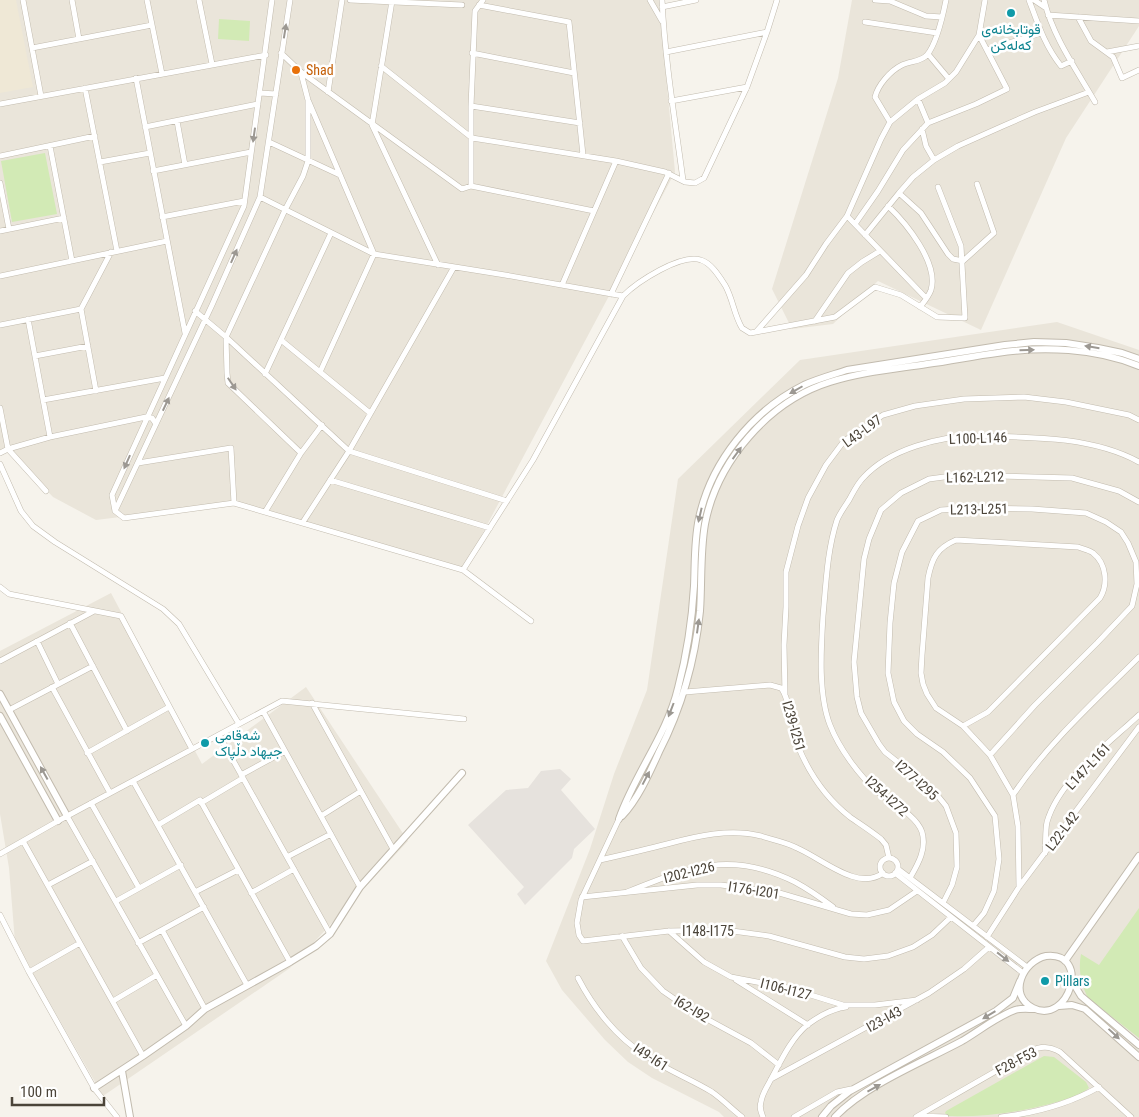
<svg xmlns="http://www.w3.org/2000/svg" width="1139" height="1117" font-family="'Roboto Condensed',Vazirmatn,sans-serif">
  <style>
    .residential { fill: #eae5da }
    .industrial { fill: #e6e2dd }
    .education { fill: #efe8d6 }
    .green { fill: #d2eab5 }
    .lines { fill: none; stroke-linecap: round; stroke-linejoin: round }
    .minor-casing { stroke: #c2bbae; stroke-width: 6 }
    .tertiary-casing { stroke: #c2bbae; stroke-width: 8 }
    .minor { stroke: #fff; stroke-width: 5 }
    .tertiary { stroke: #fff; stroke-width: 6 }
    .oneway { fill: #9c9892 }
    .culture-dot { fill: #0f9aa8; stroke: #fff; stroke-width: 2 }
    .food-dot { fill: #e8710a; stroke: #fff; stroke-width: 2 }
    .labels { text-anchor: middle; stroke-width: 5; stroke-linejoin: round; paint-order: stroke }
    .culture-label { font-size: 14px; fill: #0d838f; stroke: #fff; text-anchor: start }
    .food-label { font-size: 14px; fill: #c56008; stroke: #fff; text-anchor: start }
    .street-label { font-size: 14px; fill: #4b4439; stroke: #fff }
  </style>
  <rect width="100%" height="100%" fill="#f6f3ec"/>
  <path class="residential" d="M0 0H659L675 172 463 570 234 503 96 520 53 497 8 449 0 454Z
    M852 0H1139V26L1066 138 981 330 878 281 833 324 792 329 772 289 838 78Z
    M1057 322 1139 350V1117H724L719 1112 652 1078 628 1062 605 1040 562 990 546 961 590 849 614 774 647 690 678 479 800 360Z
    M111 593 202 764 306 687 408 841 290 968 103 1096 15 942 9 868 0 814V651Z"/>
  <path class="industrial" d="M560 769 571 779 561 790 595 829 574 849 572 858 525 905 517 894 524 887 468 825 506 790 528 788 541 771Z"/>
  <path class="education" d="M0 0H16L33 87 0 93Z"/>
  <path class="green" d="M219 19 250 21 249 41 218 39Z
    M45 153 57 214 12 222 1 161Z
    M1139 908V1038L1088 998C1081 984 1078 969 1081 954L1099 965Z
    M1044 1056 1054 1057 1086 1082 1089 1088C1079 1097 1063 1100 1050 1104 1015 1113 982 1117 947 1116L945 1113 946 1111Z"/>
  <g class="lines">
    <g class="minor-casing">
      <path id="minor" d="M23 0 41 96
        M72 0 79 39
        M147 0 162 74
        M199 0 212 64
        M272 0 244 206 112 495 115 511 124 518 234 503 463 570 531 621
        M350 0 462 5
        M650 0 662 21
        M662 0C665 61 675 120 683 180
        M875 0 890 1 926 16 942 17
        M1029 0C1038 24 1045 46 1061 66L1072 61
        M1034 0 1046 8
        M1044 0C1053 37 1076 69 1095 102
        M392 1 372 125 438 265
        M479 5 569 22 583 155
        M662 7 696 0
        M1048 15 1139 21
        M1078 17 1091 41 1113 57 1122 78 1139 70
        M865 22 937 33
        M32 48 152 25
        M987 50 1041 33
        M666 52 767 32
        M1107 52 1139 46
        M281 53 301 72 462 189 471 186V106L475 11 483 0
        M472 53 574 73
        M928 54 949 79
        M381 66 472 138 616 161 665 172 685 182 695 183 704 178 747 87 767 32 777 0
        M301 73 308 100 374 254 320 372
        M136 78 185 333
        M85 88 117 251
        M328 92 342 0
        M260 93 276 94
        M918 99 928 123
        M671 101 747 87
        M0 104 266 55
        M471 106 580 123
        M177 121 185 165
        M890 122 875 97C878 85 890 71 902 65 910 61 921 62 927 55 937 43 943 15 946 0
        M145 127 258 104
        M922 129 926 146 934 160
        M269 142 340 175
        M50 146 72 261
        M0 156 95 136
        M100 162 150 153
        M153 171 251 152
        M0 183 9 229
        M471 186 594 211
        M899 193 921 213 948 254 953 259 963 261
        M260 197 374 254 505 275 623 296
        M888 206C906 223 939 263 931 290 929 296 924 302 920 307
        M847 216 926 298
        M162 217 244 201
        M855 224 878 191 903 150 928 123 976 104 1007 89 979 35
        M0 231 64 218
        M865 235 899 193 913 177 934 160 958 146 1003 126 1035 112 1089 92
        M963 261 994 233 977 184
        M0 276 167 241
        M562 285 616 161
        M611 294 669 173
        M195 311 226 337 349 451 507 501
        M28 319 50 437
        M815 321 848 273 862 262 880 251
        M0 325 81 309
        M756 332 835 317 875 287 901 295 937 317 965 318 961 246 938 187
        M281 340 370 413
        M35 356 88 346
        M265 374 331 233
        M96 391 81 309 111 252
        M43 400 165 378
        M0 408 8 449 46 491
        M0 453 8 449 50 437 146 417 152 418 156 424
        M301 453 228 383 227 373 226 337 285 210 303 176 308 161V100
        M138 463 231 448 234 503
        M0 464 21 511 33 526 55 542 163 609 179 624 239 724
        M330 480 490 528
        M115 511 212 305 260 197 290 0
        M265 512 301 453 322 425
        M303 522 349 451 454 267
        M463 570 533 460 623 296C637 282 681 253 701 260 711 263 719 276 725 285 733 299 734 315 742 328L750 333 756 332 806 275 826 244 847 216 881 139 890 122 918 99 945 83 956 72 979 35 985 0
        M0 587 9 594 121 616 192 749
        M70 623 127 731
        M37 641 58 684
        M0 661 94 611
        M52 687 110 793
        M685 692 770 685 781 688C790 698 792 731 798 746 809 773 827 799 850 817 860 824 871 831 881 839L886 845 889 858
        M785 695 784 645 786 607V572L798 526 808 498 826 465 844 441 883 415 915 406 964 399 1024 397 1066 402 1129 415 1139 420
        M312 703 393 849
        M9 710 93 666
        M263 711 360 887
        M963 726 936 708 927 694 923 684 921 673 922 655 928 578C932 558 937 548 956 540L1078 547C1083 549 1090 550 1093 553 1107 564 1108 585 1100 598L988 712 963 726 990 755 1013 795
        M219 735 330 934
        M87 753 169 707
        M241 775 285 751
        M133 781 247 985
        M91 803 139 888
        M201 803 243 778
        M67 816 186 1026
        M321 816 361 791
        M619 819 581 900 577 923 579 935 583 941 669 931 725 930 769 936 845 957 864 959 888 956 913 947 932 935 951 917
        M158 825 200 800 290 962
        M23 841 143 1056
        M1045 853C1046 843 1045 831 1047 822 1059 780 1108 744 1139 715
        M0 854 58 821 282 701 464 719
        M287 857 331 834
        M880 867a9 9 0 1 1 18 0a9 9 0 1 1-18 0Z
        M600 860C622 855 644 850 667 844 697 836 730 828 761 836 773 840 786 842 797 848 821 858 858 892 883 873
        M898 869 1027 967
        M895 873 1023 973
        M910 878C918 864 927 849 922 832 917 816 891 802 878 792 859 776 839 748 830 725 818 694 821 649 823 616 826 584 827 551 837 520 840 513 845 506 849 500 853 493 857 484 863 478 889 449 940 436 977 436 1029 437 1092 436 1139 462
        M48 885 93 861
        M1019 887 1018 826 1013 795C1048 743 1095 701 1139 657
        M195 892 238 870
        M627 892C689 867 731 850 795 882 808 889 821 898 833 907
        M251 893 294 869
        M582 897 697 885H721L776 892 851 914 867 915 889 910 917 891
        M116 901 181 865
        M943 903 952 885 957 867 956 833 946 806 933 790 885 752 879 744 861 713 857 697 854 662 864 559 869 539 881 510 901 493 929 479 959 475 1072 478 1119 491 1139 502
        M0 915 29 972 94 1088 117 1117
        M973 926 984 913 994 891 999 859 995 816 970 778 943 752 917 734 904 721 894 702 888 673 890 623 894 583 902 552 918 521 941 510 972 508 1032 509 1086 513 1106 522 1121 532 1128 543 1136 562 1137 584 1132 606 1097 643 1035 705 990 755
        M162 930 205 1009
        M669 931 704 962 731 977 788 988 843 1005H875L917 1000
        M622 936 641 968 663 991 692 1011 751 1043 779 1065
        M987 937 1019 887 1139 727
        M138 943 204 907
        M29 972 80 943
        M578 978C593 1007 616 1037 645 1055 666 1070 691 1079 712 1092 722 1099 732 1109 742 1117
        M736 980 808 1025
        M113 1001 157 975
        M771 1079 929 993 964 969 989 947
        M919 1116 946 1117
        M763 1117C761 1112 759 1108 761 1102 762 1094 767 1087 770 1081 781 1061 790 1040 807 1025 819 1016 831 1009 846 1007
        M794 1117 837 1092 851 1089
        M916 1117 1031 1051C1041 1046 1049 1046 1060 1052L1131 1117
        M1001 1117C1035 1113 1069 1104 1099 1087"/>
    </g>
    <g class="tertiary-casing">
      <path id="tertiary" d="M0 694 67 816
        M0 716 58 821
        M622 816C638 799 649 774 659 752 682 707 695 661 700 611 702 582 700 553 705 524 717 461 769 401 830 382 861 372 895 369 927 364 951 361 973 356 997 353 1043 346 1095 348 1139 366
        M619 819C635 773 667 735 678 688 687 654 692 621 694 586 695 564 694 541 699 518 711 462 752 411 804 385 817 379 832 375 847 370L1005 345 1034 342 1066 343 1098 348 1122 353 1139 359
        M1046 956C1092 951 1069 1026 1033 1008 1007 995 1023 961 1046 956Z
        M1065 961 1139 856
        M1072 981 1081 996 1139 1045
        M1059 1006 1072 1005 1085 1009 1139 1057
        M122 1071 130 1117
        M94 1088 143 1056 186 1026 205 1009 290 962 316 946 330 934 360 887 462 773
        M822 1117 831 1106 850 1091 996 1011 1013 998 1020 981
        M835 1117C865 1085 923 1062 962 1041 979 1031 996 1017 1015 1010 1021 1008 1028 1009 1034 1009"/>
    </g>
    <use href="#minor" class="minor"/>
    <use href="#tertiary" class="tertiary"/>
  </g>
  <defs><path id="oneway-solid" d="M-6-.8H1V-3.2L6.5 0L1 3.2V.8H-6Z" transform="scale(1.25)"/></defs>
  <g class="oneway">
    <use href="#oneway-solid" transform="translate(285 31) rotate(-81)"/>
    <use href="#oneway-solid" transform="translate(254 135) rotate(98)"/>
    <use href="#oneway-solid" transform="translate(234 256) rotate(-66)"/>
    <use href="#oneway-solid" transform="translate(1092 347) rotate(-171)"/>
    <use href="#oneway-solid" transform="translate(1027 350) rotate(-2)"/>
    <use href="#oneway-solid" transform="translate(232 384) rotate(56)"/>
    <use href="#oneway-solid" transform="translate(796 390) rotate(150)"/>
    <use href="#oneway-solid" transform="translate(166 404) rotate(-65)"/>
    <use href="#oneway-solid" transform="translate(737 453) rotate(-54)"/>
    <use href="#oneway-solid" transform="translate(127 462) rotate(114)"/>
    <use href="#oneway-solid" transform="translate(700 515) rotate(103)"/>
    <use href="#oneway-solid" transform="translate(698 626) rotate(-82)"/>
    <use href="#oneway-solid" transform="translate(671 710) rotate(111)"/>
    <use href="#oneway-solid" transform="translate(44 773) rotate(-119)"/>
    <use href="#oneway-solid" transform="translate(646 778) rotate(-62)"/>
    <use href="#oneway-solid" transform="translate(1003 957) rotate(38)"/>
    <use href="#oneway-solid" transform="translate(989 1015) rotate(149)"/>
    <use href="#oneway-solid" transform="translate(1114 1034) rotate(43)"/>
    <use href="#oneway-solid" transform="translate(874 1088) rotate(-29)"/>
  </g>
  <g class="culture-dot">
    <circle cx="1011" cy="13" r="5"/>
    <circle cx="205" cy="743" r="5"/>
    <circle cx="1045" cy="981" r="5"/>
  </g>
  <circle class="food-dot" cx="296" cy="70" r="5"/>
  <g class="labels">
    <g class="culture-label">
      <text x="1011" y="34" text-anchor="middle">قوتابخانەی<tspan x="1011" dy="16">کەلەکن</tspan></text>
      <text x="215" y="740">شەقامی<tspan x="215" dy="16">جیهاد دڵپاک</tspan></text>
      <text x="1055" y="986">Pillars</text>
    </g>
    <g class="food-label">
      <text x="306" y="75">Shad</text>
    </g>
    <g class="street-label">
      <text transform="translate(862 431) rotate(-36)" y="5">L43-L97</text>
      <text transform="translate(978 438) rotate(-2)" y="5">L100-L146</text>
      <text transform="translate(975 477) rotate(-1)" y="5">L162-L212</text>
      <text transform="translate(979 509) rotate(-1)" y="5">L213-L251</text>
      <text transform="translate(794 726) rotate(74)" y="5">I239-I251</text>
      <text transform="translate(1088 766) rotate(-47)" y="5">L147-L161</text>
      <text transform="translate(917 780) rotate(42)" y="5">I277-I295</text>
      <text transform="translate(887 796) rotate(42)" y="5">I254-I272</text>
      <text transform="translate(1062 831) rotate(-53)" y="5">L22-L42</text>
      <text transform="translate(689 872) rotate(-14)" y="5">I202-I226</text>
      <text transform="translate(754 890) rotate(9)" y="5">I176-I201</text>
      <text x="708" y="936">I148-I175</text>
      <text transform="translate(786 989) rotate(14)" y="5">I106-I127</text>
      <text transform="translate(692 1009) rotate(31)" y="5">I62-I92</text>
      <text transform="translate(884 1019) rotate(-29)" y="5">I23-I43</text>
      <text transform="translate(651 1057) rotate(33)" y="5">I49-I61</text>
      <text transform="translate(1016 1061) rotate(-28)" y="5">F28-F53</text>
    </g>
  </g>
  <path d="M12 1097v8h92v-8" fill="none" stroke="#4b4439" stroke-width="2.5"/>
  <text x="20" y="1097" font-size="15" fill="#4b4439" stroke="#ffffff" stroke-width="4" paint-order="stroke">100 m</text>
</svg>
